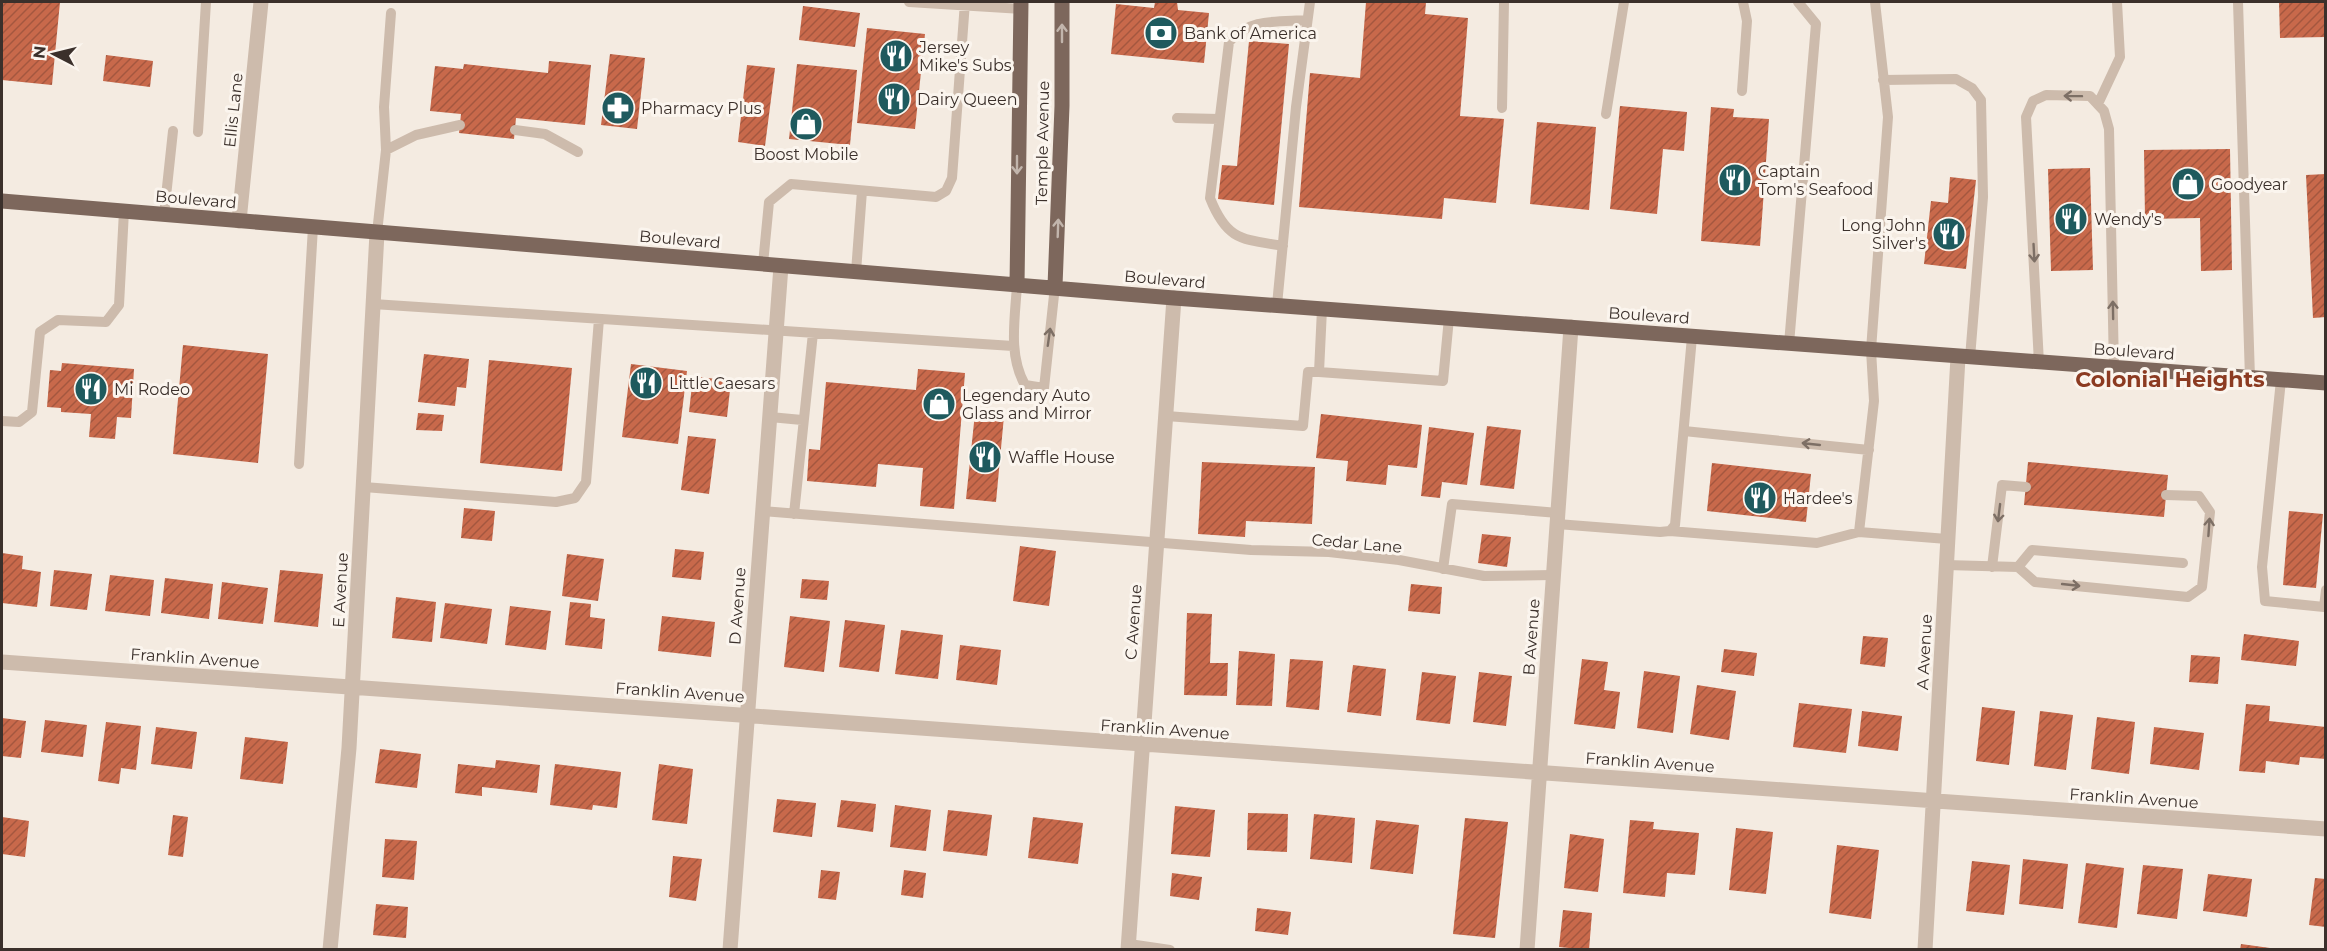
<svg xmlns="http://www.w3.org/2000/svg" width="2327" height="951" font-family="Montserrat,sans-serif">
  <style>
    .building { fill: url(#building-hatch) }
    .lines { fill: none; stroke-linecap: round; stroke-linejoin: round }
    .service { stroke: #cdbbac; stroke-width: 10 }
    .minor { stroke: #cdbbac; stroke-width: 15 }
    .primary { stroke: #7d675c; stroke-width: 15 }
    .oneway { stroke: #c2b5ac }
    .oneway2 { stroke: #7d6f65 }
    .labels { text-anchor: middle; stroke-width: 6; stroke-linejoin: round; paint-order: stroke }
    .poi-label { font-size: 16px; fill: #3b302b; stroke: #fbf5ee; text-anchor: start }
    .street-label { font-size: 16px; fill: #3b302b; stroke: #fbf5ee }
    .district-label { font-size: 22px; font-weight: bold; fill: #8c3b22; stroke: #fbf5ee }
  </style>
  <defs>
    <pattern id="building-hatch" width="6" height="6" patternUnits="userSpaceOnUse" patternTransform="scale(1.5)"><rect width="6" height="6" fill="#c8694b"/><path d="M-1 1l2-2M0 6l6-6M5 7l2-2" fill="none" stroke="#a4573f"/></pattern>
  </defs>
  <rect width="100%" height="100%" fill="#f4ebe1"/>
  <path class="building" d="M2 2H60L52 85 2 80Z
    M1155 2H1177L1178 10 1209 13 1204 63 1111 54 1116 4 1154 8Z
    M1366 2H1426L1425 14 1468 18 1460 116 1504 119 1496 203 1444 198 1442 219 1299 207 1310 73 1360 78Z
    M2279 2H2326V37L2280 38Z
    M803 6 860 13 855 47 799 40Z
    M867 28 925 34 915 129 857 123Z
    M1249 41 1289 44 1274 205 1218 199 1222 165 1237 166Z
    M610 54 645 58 637 129 601 125Z
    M106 55 153 61 150 87 103 81Z
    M549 61 591 65 585 125 516 118 514 139 459 133 461 114 430 111 435 66 463 69 464 64 548 73Z
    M797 64 857 70 850 145 789 139Z
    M747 65 775 68 765 146 738 142Z
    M1620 106 1687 112 1684 151 1663 149 1657 214 1610 209Z
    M1711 107 1734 109 1733 117 1769 119 1760 246 1701 241Z
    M1537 122 1596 127 1589 210 1530 204Z
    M2230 149 2232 270 2201 271 2200 218 2145 219 2144 150Z
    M2090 168 2093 270 2051 271 2048 169Z
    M2326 174V317L2313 318 2306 175Z
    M1950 177 1976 180 1966 269 1924 264 1931 201 1948 203Z
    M183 345 268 354 258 463 173 454Z
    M424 354 469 359 466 388 457 387 455 406 418 402Z
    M489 360 572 368 562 471 480 463Z
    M62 363 134 369 131 418 117 417 115 439 89 437 91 414 61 412V408L47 407 50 370 61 371Z
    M631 364 687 371 678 444 622 437Z
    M918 369 965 373 954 509 920 506 923 468 878 464 876 487 807 481 809 449 820 450 826 382 916 390Z
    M693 376 731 381 727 417 689 412Z
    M418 413 444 415 442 431 416 430Z
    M975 413 1004 416 996 502 966 499Z
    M1321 414 1422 425 1417 468 1388 465 1386 485 1346 481 1348 461 1316 458Z
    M1487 426 1521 430 1514 489 1480 485Z
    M1429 427 1474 433 1467 485 1442 482 1440 498 1421 496Z
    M688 436 716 439 709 494 681 490Z
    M1202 462 1315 467 1312 524 1246 521 1245 537 1198 534Z
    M2028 462 2168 475 2164 517 2024 505Z
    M1712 463 1811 474 1806 522 1707 511Z
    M464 508 495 511 492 541 461 538Z
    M2289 511 2323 514 2316 588 2283 585Z
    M1482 534 1511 537 1507 567 1478 563Z
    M1020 546 1056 551 1049 606 1013 601Z
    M675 549 704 552 701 580 672 577Z
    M2 553 23 556 22 569 41 572 37 607 2 603Z
    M567 554 604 559 598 601 562 596Z
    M54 570 92 574 87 610 50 606Z
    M280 570 323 574 318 627 274 622Z
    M110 575 154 580 150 616 105 611Z
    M165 578 213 584 209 619 161 613Z
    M802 579 829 581 827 600 800 598Z
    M222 582 268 588 263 624 218 619Z
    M1411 584 1442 587 1440 614 1408 611Z
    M396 597 436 602 432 642 392 638Z
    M570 602 591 604 590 617 605 619 602 649 565 645Z
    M445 603 492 609 487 644 440 638Z
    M510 606 551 611 546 650 505 645Z
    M1187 613 1212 614 1210 663H1228L1227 696 1184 695Z
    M662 616 715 622 711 657 658 651Z
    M790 616 830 621 824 672 784 667Z
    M845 620 885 625 879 672 839 667Z
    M901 630 943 635 938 679 895 674Z
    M2244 634 2299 641 2296 666 2241 660Z
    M1863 636 1888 638 1885 667 1860 664Z
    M960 645 1001 650 997 685 956 680Z
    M1724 649 1757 653 1754 676 1721 672Z
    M1239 651 1275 654 1272 706 1236 705Z
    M2191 655 2220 657 2218 684 2189 682Z
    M1290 659 1323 661 1319 710 1286 707Z
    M1582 659 1608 662 1604 690 1620 692 1615 729 1574 724Z
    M1353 665 1386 669 1381 716 1347 712Z
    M1644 671 1680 676 1673 733 1637 728Z
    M1422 672 1456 676 1450 724 1416 720Z
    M1479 672 1512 676 1506 726 1473 722Z
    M1697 685 1736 691 1729 740 1690 734Z
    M1799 703 1852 709 1846 753 1793 747Z
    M2246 704 2270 706 2269 721 2326 727V759L2300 757 2299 765 2266 761 2265 773 2239 771Z
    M1982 707 2015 711 2009 765 1976 761Z
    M1862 711 1902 716 1898 751 1858 746Z
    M2040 711 2073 715 2066 770 2034 766Z
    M2097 717 2135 722 2129 774 2091 769Z
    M2 718 26 721 21 758 2 756Z
    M45 720 87 725 83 757 41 752Z
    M106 722 141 726 136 770 121 768 119 784 98 781Z
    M156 727 197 732 192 769 151 764Z
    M2154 727 2204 733 2199 770 2150 764Z
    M245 737 288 742 283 784 240 779Z
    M380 749 421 754 417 788 375 783Z
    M496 760 540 765 537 793 482 787V796L455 793 458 764 495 768Z
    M555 764 621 772 617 808 593 805 592 810 550 805Z
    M659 764 693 769 687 824 652 820Z
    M777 799 816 803 812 837 773 832Z
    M841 800 876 804 873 832 837 827Z
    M895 805 931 810 926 851 890 847Z
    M1175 806 1215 810 1210 857 1171 854Z
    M948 810 992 815 987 856 943 851Z
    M1248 813 1288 814 1287 852 1247 850Z
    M1314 814 1355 818 1352 863 1310 859Z
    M173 815 188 817 183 857 168 855Z
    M2 817 29 821 25 857 2 854Z
    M1033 817 1083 823 1078 864 1028 858Z
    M1465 818 1508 822 1495 938 1453 934Z
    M1376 820 1419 825 1413 874 1370 869Z
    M1630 820 1654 822 1653 829 1699 833 1695 875 1667 873 1665 897 1623 893Z
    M1736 828 1773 832 1766 894 1729 890Z
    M1570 834 1604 839 1598 892 1564 888Z
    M385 839 417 841 414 880 382 877Z
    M1837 845 1879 850 1871 919 1829 913Z
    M673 856 702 859 696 901 669 897Z
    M2023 859 2068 864 2063 909 2019 904Z
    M1972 861 2010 865 2004 915 1966 911Z
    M2086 863 2124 868 2117 928 2078 923Z
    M2143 865 2183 869 2177 919 2137 914Z
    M821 870 840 872 836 900 818 898Z
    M904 870 926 873 923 898 901 895Z
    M1172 873 1202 877 1199 900 1170 896Z
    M2208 874 2252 879 2247 917 2203 911Z
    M2315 878 2326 879V927L2309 925Z
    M376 904 408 907 406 938 373 935Z
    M1257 908 1291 912 1288 935 1255 931Z
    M1563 910 1592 913 1589 950 1559 947Z
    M2241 944 2270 948V950H2240Z"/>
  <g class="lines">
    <path class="service" d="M909 2 1021 9
      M2238 2 2250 378
      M1883 80 1956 79 1972 88 1981 100 1983 197 1970 358
      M1742 91 1747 21 1743 2
      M2098 104 2120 57 2117 2
      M1502 108 1504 2
      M1606 114 1624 2
      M1177 118 1219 119
      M515 130 545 134 578 152
      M198 132 206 2
      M386 150 416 135 460 125
      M164 215 173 131
      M377 233 386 150 384 107 391 13
      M1283 246C1242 239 1227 241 1210 198L1229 42C1249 18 1278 22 1307 20
      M763 264 769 202 791 184 936 197 946 191 952 178 965 2
      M856 272 862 191
      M1017 285C1015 319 1008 355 1025 385L1044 388 1055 286
      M373 304 1013 346
      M1277 305 1296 107 1310 2
      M1322 309 1319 372 1443 381 1449 318
      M1789 344 1816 24 1798 2
      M2039 363 2026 117 2033 101 2046 95 2090 96 2104 111 2109 129 2114 368
      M2281 380 2262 567 2265 601 2324 607 2326 590
      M1166 416 1303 426 1308 372H1319
      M770 417 802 420
      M2 421 19 422 32 412 40 332 58 320 106 322 119 305 124 211
      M1684 431 1869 450
      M299 464 313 227
      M364 487 556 502 575 498 586 482 599 319
      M762 511 1251 550 1329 552 1399 560 1484 576 1553 575
      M794 514 813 333
      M1557 524 1660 532 1670 531 1675 525 1692 337
      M1670 531 1817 543 1859 532 1947 539
      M1859 532 1874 401 1871 350 1888 117 1875 2
      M1946 565 2018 567 2035 582 2188 597 2202 587 2210 512 2199 496 2166 495
      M1992 567 2002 485 2026 487
      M2018 567 2032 550 2183 563
      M1443 569 1452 504 1558 513
      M1129 944 1170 950"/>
    <path class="minor" d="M239 221 261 2
      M2 662 2326 829
      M330 950 349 748 377 233
      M730 950 781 266
      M1128 950 1174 298
      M1527 950 1571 327
      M1925 950 1958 357"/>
    <path class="primary" d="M2 201 1174 298 2326 383
      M1017 285 1021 2
      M1055 286 1062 106V2"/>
  </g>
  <defs><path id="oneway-shaft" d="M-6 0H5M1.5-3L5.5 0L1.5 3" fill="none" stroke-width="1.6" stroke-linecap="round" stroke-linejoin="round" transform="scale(1.5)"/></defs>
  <g class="oneway">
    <use href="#oneway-shaft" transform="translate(1062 33) rotate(-90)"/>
    <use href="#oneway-shaft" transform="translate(1017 165) rotate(90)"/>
    <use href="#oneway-shaft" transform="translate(1058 228) rotate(-88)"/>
  </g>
  <g class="oneway2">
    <use href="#oneway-shaft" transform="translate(2073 96) rotate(-179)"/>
    <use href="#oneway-shaft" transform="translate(2034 253) rotate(87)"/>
    <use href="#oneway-shaft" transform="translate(2113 310) rotate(-91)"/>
    <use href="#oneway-shaft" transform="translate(1049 337) rotate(-82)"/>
    <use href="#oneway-shaft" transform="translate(1811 444) rotate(-174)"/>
    <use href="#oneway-shaft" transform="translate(1999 513) rotate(97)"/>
    <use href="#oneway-shaft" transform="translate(2209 527) rotate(-86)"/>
    <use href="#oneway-shaft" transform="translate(2071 585) rotate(6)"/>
  </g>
  <defs>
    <g id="bank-disc" transform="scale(1.725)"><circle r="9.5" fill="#1f5a5e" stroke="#fbf5ee"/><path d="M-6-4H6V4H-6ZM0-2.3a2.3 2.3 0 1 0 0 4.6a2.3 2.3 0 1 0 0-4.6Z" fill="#fff"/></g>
    <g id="restaurant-disc" transform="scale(1.725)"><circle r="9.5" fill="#1f5a5e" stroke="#fbf5ee"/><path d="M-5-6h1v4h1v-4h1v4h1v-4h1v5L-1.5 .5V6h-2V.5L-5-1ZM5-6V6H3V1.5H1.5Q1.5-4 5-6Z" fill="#fff"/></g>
    <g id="pharmacy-disc" transform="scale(1.725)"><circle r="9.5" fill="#1f5a5e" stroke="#fbf5ee"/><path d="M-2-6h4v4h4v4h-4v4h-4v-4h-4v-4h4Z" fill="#fff"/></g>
    <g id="shop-disc" transform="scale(1.725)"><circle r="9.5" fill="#1f5a5e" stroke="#fbf5ee"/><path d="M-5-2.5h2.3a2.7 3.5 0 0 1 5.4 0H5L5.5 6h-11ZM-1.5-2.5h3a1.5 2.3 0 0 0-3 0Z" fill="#fff"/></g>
  </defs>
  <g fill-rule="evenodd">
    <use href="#bank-disc" x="1161" y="33"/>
    <use href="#restaurant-disc" x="896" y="56"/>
    <use href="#restaurant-disc" x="894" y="99"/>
    <use href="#pharmacy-disc" x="618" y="108"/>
    <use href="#shop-disc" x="806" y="124"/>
    <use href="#restaurant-disc" x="1735" y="180"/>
    <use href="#shop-disc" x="2188" y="184"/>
    <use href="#restaurant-disc" x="2071" y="219"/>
    <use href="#restaurant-disc" x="1949" y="234"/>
    <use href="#restaurant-disc" x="646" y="383"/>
    <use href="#restaurant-disc" x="91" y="389"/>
    <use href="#shop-disc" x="939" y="404"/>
    <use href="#restaurant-disc" x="985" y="457"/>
    <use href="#restaurant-disc" x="1760" y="498"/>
  </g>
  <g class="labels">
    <g class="poi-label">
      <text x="1184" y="39">Bank of America</text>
      <text x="919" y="53">Jersey<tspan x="919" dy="18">Mike's Subs</tspan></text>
      <text x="917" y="105">Dairy Queen</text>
      <text x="641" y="114">Pharmacy Plus</text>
      <text x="806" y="160" text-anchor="middle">Boost Mobile</text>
      <text x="1758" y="177">Captain<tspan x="1758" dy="18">Tom's Seafood</tspan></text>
      <text x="2211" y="190">Goodyear</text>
      <text x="2094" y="225">Wendy's</text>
      <text x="1926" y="231" text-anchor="end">Long John<tspan x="1926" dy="18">Silver's</tspan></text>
      <text x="669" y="389">Little Caesars</text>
      <text x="114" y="395">Mi Rodeo</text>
      <text x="962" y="401">Legendary Auto<tspan x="962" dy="18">Glass and Mirror</tspan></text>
      <text x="1008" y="463">Waffle House</text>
      <text x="1783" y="504">Hardee's</text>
    </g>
    <g class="street-label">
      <text transform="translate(233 110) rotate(-84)" y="6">Ellis Lane</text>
      <text transform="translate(1042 143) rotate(-89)" y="6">Temple Avenue</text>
      <text transform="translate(196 199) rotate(5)" y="6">Boulevard</text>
      <text transform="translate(680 239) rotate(5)" y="6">Boulevard</text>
      <text transform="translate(1165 279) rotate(5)" y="6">Boulevard</text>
      <text transform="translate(1649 315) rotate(4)" y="6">Boulevard</text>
      <text transform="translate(2134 351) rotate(4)" y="6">Boulevard</text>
      <text transform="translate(1357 543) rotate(5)" y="6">Cedar Lane</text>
      <text transform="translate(340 590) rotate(-87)" y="6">E Avenue</text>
      <text transform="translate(737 606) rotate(-86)" y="6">D Avenue</text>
      <text transform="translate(1133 622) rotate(-86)" y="6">C Avenue</text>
      <text transform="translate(1531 637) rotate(-86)" y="6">B Avenue</text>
      <text transform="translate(1924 652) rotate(-87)" y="6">A Avenue</text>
      <text transform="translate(195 658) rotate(4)" y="6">Franklin Avenue</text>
      <text transform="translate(680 692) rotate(4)" y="6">Franklin Avenue</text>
      <text transform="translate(1165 729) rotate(4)" y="6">Franklin Avenue</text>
      <text transform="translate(1650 762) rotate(4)" y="6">Franklin Avenue</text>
      <text transform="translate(2134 798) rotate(4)" y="6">Franklin Avenue</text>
    </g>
    <g class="district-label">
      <text x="2170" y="387">Colonial Heights</text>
    </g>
  </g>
  <rect width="2327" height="951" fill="none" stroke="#3b302b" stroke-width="6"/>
  <g transform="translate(54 54) rotate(277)" stroke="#fbf5ee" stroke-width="4.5" paint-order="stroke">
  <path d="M0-4.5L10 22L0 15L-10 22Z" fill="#3b302b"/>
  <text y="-9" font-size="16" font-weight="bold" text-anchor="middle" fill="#3b302b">N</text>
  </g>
</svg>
